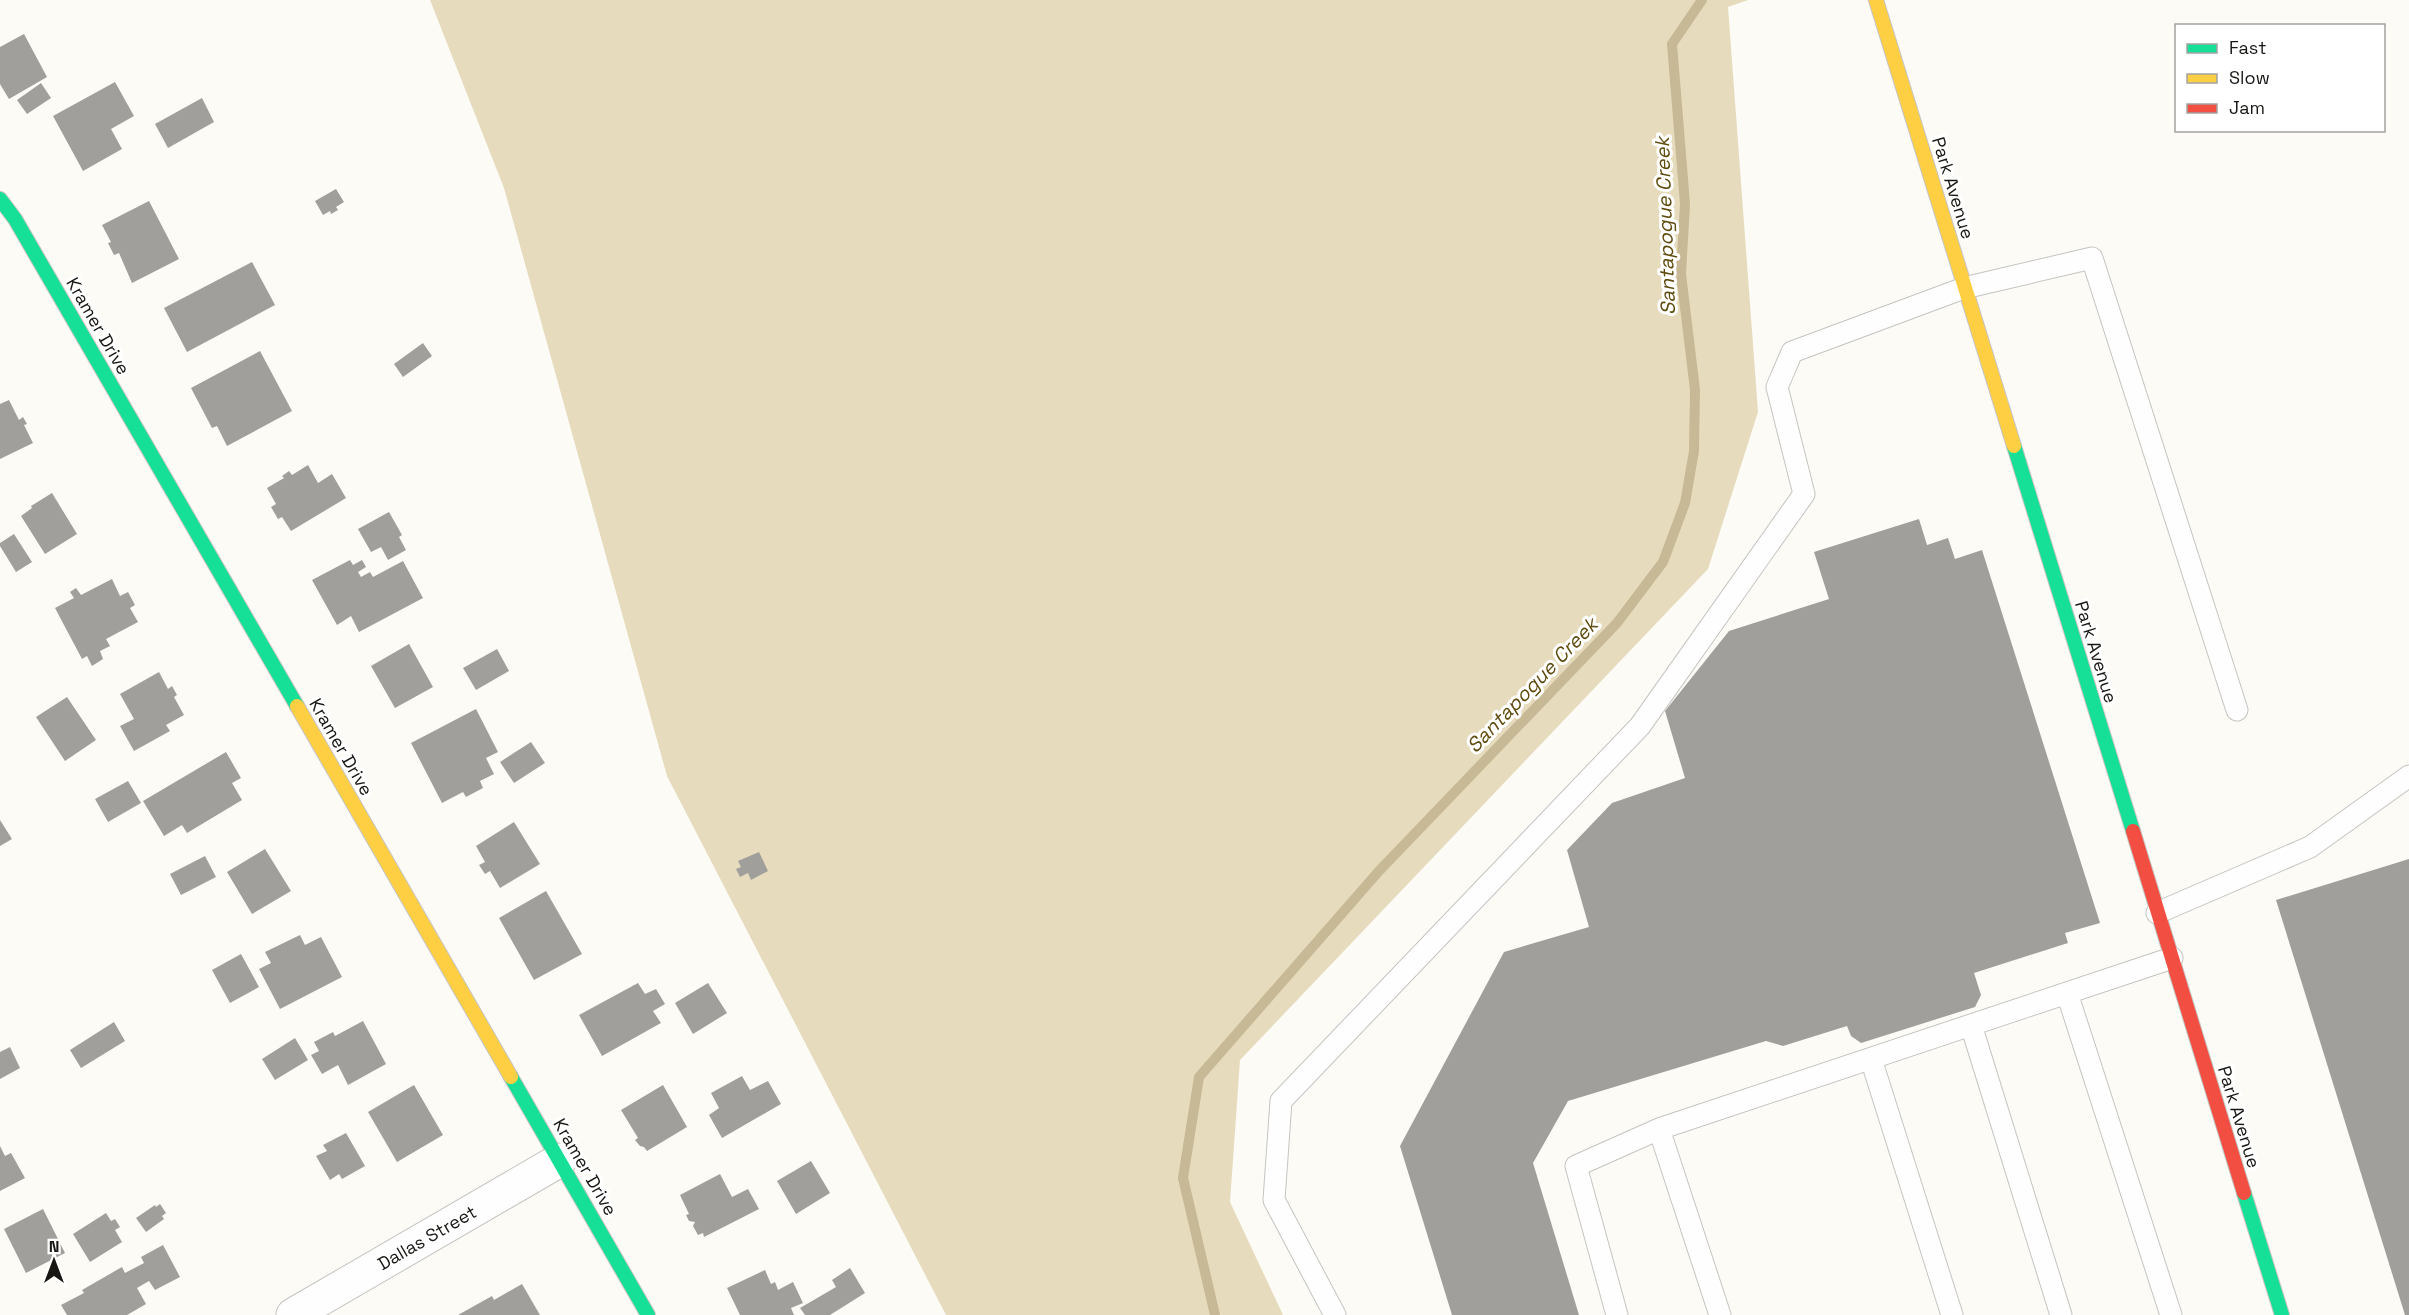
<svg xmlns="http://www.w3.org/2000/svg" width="2409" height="1315" font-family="'Space Grotesk',sans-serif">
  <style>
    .forest { fill: #e6dbbd }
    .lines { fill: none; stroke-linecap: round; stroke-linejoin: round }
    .stream { stroke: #c7b995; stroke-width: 10 }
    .building { fill: #a09f9c }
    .lane-casing { stroke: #c5c4c1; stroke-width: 23 }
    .street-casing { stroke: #c5c4c1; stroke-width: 35 }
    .fast-casing { stroke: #c5c4c1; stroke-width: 16 }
    .slow-casing { stroke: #c5c4c1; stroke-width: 16 }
    .jam-casing { stroke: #c5c4c1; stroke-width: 16 }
    .lane { stroke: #fffefe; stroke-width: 21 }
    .street { stroke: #fffefe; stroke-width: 33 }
    .fast { stroke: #16e098; stroke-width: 14 }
    .slow { stroke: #ffcf43; stroke-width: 14 }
    .jam { stroke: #f24e42; stroke-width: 14 }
    .labels { text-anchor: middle; stroke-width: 6; stroke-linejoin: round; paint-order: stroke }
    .street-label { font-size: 18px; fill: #181714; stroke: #fff }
    .water-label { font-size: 20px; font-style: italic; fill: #5f4b0d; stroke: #fff }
  </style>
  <rect width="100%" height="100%" fill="#fcfbf6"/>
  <path class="forest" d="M430 0H1748L1728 7 1758 412 1708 569 1240 1060 1230 1202 1283 1315H946L667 776 504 188Z"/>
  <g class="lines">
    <path class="stream" d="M1215 1315 1183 1178 1199 1077 1379 871 1617 623 1663 562 1685 503 1694 451 1695 390 1681 274 1685 204 1672 44 1702 0"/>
  </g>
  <path class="building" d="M24 34 47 77 9 99 0 84V47Z
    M115 82 134 116 111 129 122 149 83 171 53 116Z
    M41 83 51 98 27 114 17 100Z
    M202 98 214 122 168 148 155 124Z
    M336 189 344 202 336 207 338 210 331 214 330 211 323 215 315 201Z
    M149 201 179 259 132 283 119 253 114 255 108 243 111 242 102 225Z
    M252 262 275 305 187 352 164 308Z
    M423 343 432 356 403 377 394 364Z
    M260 351 292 411 227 446 217 426 212 428 191 388Z
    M9 400 19 420 23 417 27 424 24 425 33 443 0 459V404Z
    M308 465 318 483 332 474 346 498 291 531 282 517 278 519 271 507 276 504 267 488 284 478 282 476 289 471 292 475Z
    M52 493 77 534 45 554 21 516 32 508 31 506Z
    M389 512 402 535 399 537 406 550 388 560 381 547 371 552 358 529Z
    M1919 519 1927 545 1948 538 1955 559 1982 550 2100 923 2065 933 2068 943 1974 973 1981 995 1975 1007 1861 1043 1851 1036 1847 1026 1783 1046 1766 1041 1568 1101 1533 1163 1579 1315H1452L1400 1146 1504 952 1589 927 1567 850 1612 803 1685 778 1665 711 1729 631 1829 599 1814 552Z
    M14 534 32 562 16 572 0 546V543Z
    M350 560 353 565 362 560 366 567 358 572 361 577 370 572 373 577 403 561 423 598 359 632 351 616 337 625 312 580Z
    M112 579 120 596 128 592 135 605 130 608 138 622 106 639 110 646 100 651 103 659 92 666 87 656 82 659 55 608 74 598 70 592 76 588 81 595Z
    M409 644 433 687 395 708 371 666Z
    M497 649 509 671 476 690 463 668Z
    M159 672 168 689 172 686 177 695 174 697 184 715 166 725 170 731 134 751 120 726 134 719 120 694Z
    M67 697 96 740 65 761 36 717Z
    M476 709 498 752 486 758 494 774 480 781 483 788 466 797 463 792 442 803 411 743Z
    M531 742 545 763 514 783 500 762Z
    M226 752 241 778 232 783 242 800 187 833 182 825 164 836 143 801Z
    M128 781 141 803 108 822 95 799Z
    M0 820 12 839 0 846Z
    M514 822 540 864 500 888 490 871 485 874 479 865 485 862 476 846Z
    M265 849 291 891 252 914 227 872Z
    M759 852 768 871 751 880 748 873 740 877 736 869 741 867 738 861Z
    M205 856 216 877 181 895 170 874Z
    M2409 859V1315H2405L2276 900Z
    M546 891 582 954 534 980 499 918Z
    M300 935 305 945 321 937 342 977 280 1009 259 969 271 963 265 952Z
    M241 954 259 987 230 1003 212 970Z
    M638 983 645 994 656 989 665 1004 653 1011 661 1023 602 1056 579 1015Z
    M708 983 727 1013 693 1034 675 1003Z
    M363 1021 386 1064 348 1085 338 1065 322 1074 311 1055 319 1051 314 1042 333 1032 335 1036Z
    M114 1022 125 1041 81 1068 70 1050Z
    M295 1038 308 1060 275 1080 262 1059Z
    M10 1047 20 1068 0 1079V1052Z
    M742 1076 750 1090 768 1081 781 1104 722 1138 709 1115 719 1108 711 1093Z
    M414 1085 443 1135 397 1162 368 1112Z
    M663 1085 687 1127 647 1151 644 1147 640 1146 635 1140 638 1138 621 1110Z
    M346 1133 365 1166 342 1179 339 1174 330 1180 316 1156 327 1151 323 1145Z
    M0 1146 5 1156 11 1153 25 1178 0 1191Z
    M811 1161 830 1193 796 1214 777 1181Z
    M720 1174 732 1197 748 1189 759 1209 704 1237 703 1233 698 1235 693 1226 695 1222 689 1221 686 1215 689 1214 680 1195Z
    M160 1204 166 1213 162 1216 164 1219 146 1232 136 1218 155 1205 156 1207Z
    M43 1209 65 1253 26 1273 4 1229Z
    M106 1213 111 1221 115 1219 120 1227 115 1230 122 1242 90 1262 73 1234Z
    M163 1245 180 1277 155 1290 149 1281 137 1288 146 1304 127 1315H67L61 1305 84 1293 82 1290 122 1267 125 1273 144 1263 141 1257Z
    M850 1268 865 1293 830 1315H805L800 1308 836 1287 832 1280Z
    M765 1270 771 1284 775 1282 778 1290 793 1282 803 1303 791 1308 794 1315H740L727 1288Z
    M522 1284 540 1315H458L492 1296 494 1300Z"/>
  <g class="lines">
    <g class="lane-casing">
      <path id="lane" d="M2157 913 2310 847 2409 776
        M2067 993 2171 1315
        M1971 1025 2061 1315
        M1871 1059 1952 1315
        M1335 1315 1274 1200 1281 1101 1640 726 1804 494 1777 387 1792 352 1964 288 2092 258 2237 710
        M1617 1315 1576 1166 1659 1129
        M1720 1315 1659 1129 2172 958"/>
    </g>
    <g class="street-casing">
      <path id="street" d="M293 1315 560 1160"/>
    </g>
    <g class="fast-casing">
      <path id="fast" d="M0 199 15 219 297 706
        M2014 446 2133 831
        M511 1077 648 1315
        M2244 1193 2282 1315"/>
    </g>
    <g class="slow-casing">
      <path id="slow" d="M1876 0 2014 446
        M297 706 511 1077"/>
    </g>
    <g class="jam-casing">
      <path id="jam" d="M2133 831 2244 1193"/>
    </g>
    <use href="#lane" class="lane"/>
    <use href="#street" class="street"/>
    <use href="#fast" class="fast"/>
    <use href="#slow" class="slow"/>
    <use href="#jam" class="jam"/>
  </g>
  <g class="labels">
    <g class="street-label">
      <text transform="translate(1953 188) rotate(73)" y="6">Park Avenue</text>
      <text transform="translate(98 326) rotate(60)" y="6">Kramer Drive</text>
      <text transform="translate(2096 652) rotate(73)" y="6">Park Avenue</text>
      <text transform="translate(341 747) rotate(60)" y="6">Kramer Drive</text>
      <text transform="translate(2239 1117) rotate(73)" y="6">Park Avenue</text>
      <text transform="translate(585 1167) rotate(60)" y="6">Kramer Drive</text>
      <text transform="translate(427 1238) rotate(-30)" y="6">Dallas Street</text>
    </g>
    <g class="water-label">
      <text transform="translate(1665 226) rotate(-92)" y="7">Santapogue Creek</text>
      <text transform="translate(1532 685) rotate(-46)" y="7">Santapogue Creek</text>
    </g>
  </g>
  <rect x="2175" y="24" width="210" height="108" fill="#ffffff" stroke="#a3a2a1" stroke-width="1.5"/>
  <rect x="2187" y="44" width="30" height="9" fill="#16e098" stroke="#a3a2a1" stroke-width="1.5"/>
  <text x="2229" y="54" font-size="18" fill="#181714">Fast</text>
  <rect x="2187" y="74" width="30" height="9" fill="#ffcf43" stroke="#a3a2a1" stroke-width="1.5"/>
  <text x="2229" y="84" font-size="18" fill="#181714">Slow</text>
  <rect x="2187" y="104" width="30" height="9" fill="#f24e42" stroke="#a3a2a1" stroke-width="1.5"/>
  <text x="2229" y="114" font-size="18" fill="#181714">Jam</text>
  <g transform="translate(54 1261)" stroke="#ffffff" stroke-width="4.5" paint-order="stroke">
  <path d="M0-4.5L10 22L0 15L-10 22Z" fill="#181714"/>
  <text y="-9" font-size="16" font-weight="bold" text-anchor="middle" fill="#181714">N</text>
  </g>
</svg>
